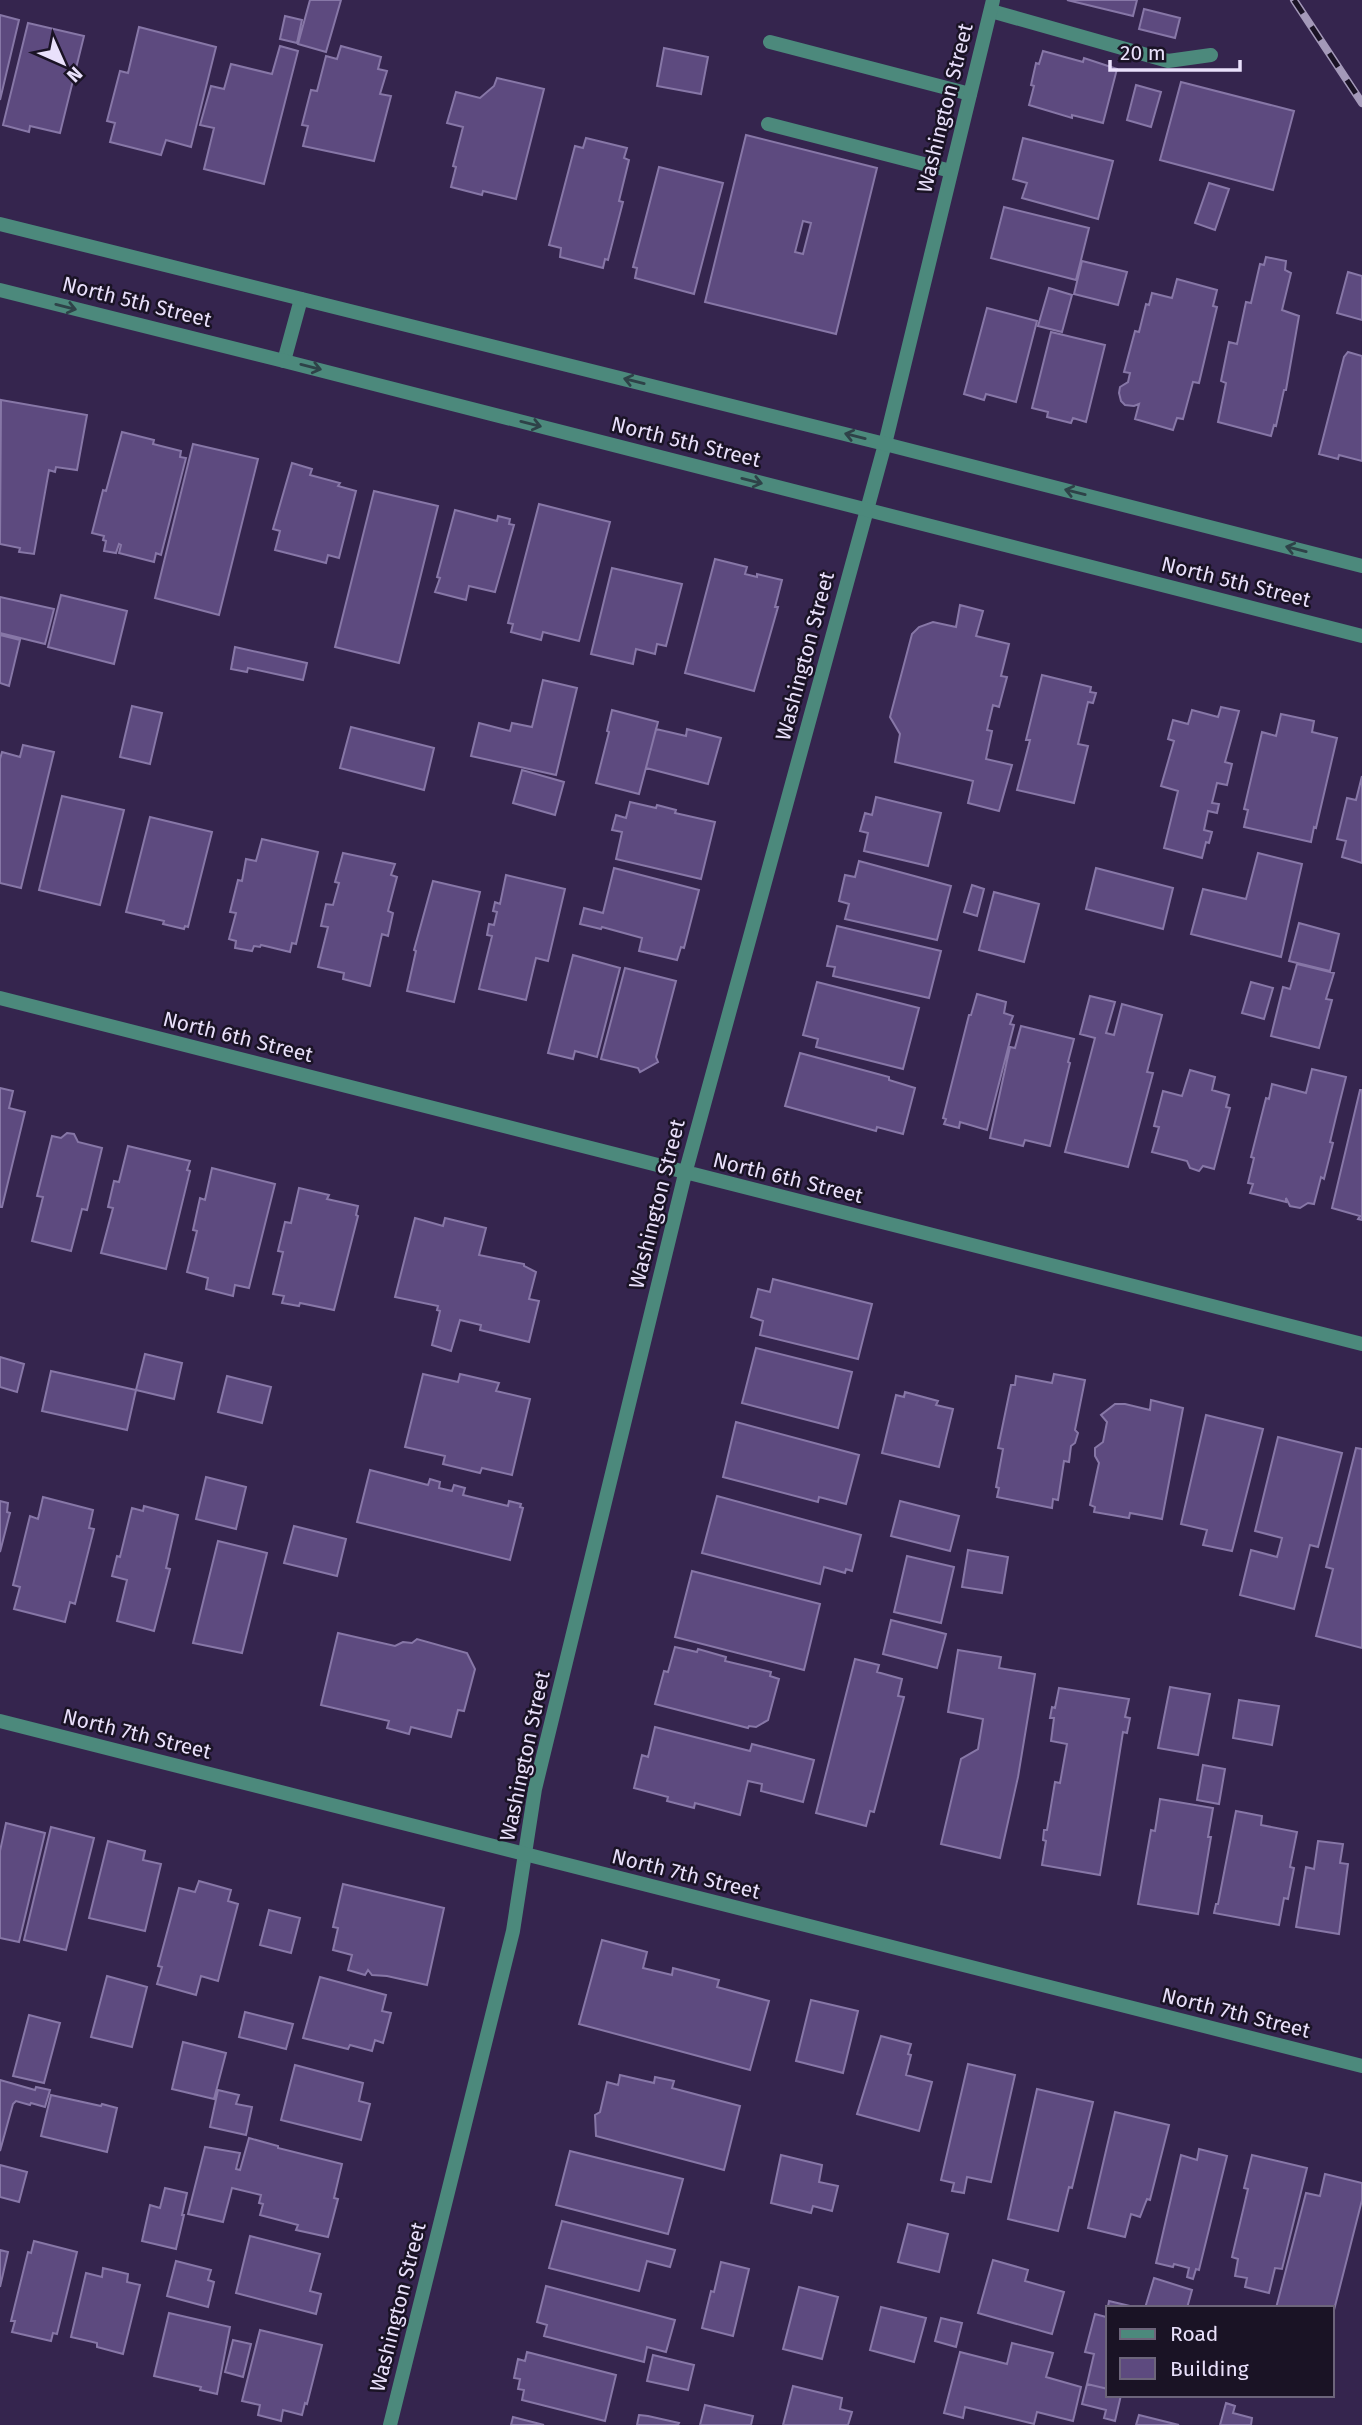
<svg xmlns="http://www.w3.org/2000/svg" width="1362" height="2425" font-family="'Fira Sans',sans-serif">
  <style>
    .building { fill: #5d4a7f; stroke: #8777a7; stroke-width: 2; fill-rule: evenodd }
    .lines { fill: none; stroke-linecap: round; stroke-linejoin: round }
    .service { stroke: #4c897c; stroke-width: 14 }
    .minor { stroke: #4c897c; stroke-width: 14 }
    .tertiary { stroke: #4c897c; stroke-width: 14 }
    .rail-casing { stroke: #a499b9; stroke-width: 8 }
    .rail { stroke: #1a1325; stroke-width: 5; stroke-dasharray: 16; stroke-linecap: butt }
    .oneway { stroke: #2e4248 }
    .labels { text-anchor: middle; stroke-width: 5; stroke-linejoin: round; paint-order: stroke }
    .street-label { font-size: 21px; fill: #e9e0fb; stroke: #1a1325 }
  </style>
  <rect width="100%" height="100%" fill="#35254e"/>
  <path class="building" d="M310 0H341L326 52 298 44Z
    M1067 0H1137L1133 16Z
    M1144 9 1180 18 1175 38 1139 29Z
    M0 15 19 20 0 100Z
    M285 16 302 20 297 43 280 39Z
    M28 23 84 36 60 133 30 126 29 132 3 125Z
    M139 27 216 47 191 147 166 140 161 155 110 142 115 123 107 121 120 71 128 73Z
    M280 46 298 51 264 184 204 169 214 128 200 125 211 86 224 89 231 64 272 74Z
    M341 46 381 57 378 69 387 71 380 94 391 96 374 161 303 146 308 126 302 125 311 90 317 91 326 56 337 59Z
    M664 48 708 57 701 94 657 86Z
    M1043 51 1083 62 1084 58 1117 69 1103 123 1072 115V118L1029 105 1034 86 1031 85 1036 63 1039 64Z
    M497 78 544 89 516 199 483 191 482 195 451 187 456 167 453 166 463 127 447 123 456 92 480 98 494 86Z
    M1181 82 1294 111 1273 190 1160 160Z
    M1136 85 1161 92 1151 127 1127 120Z
    M746 135 877 168 836 334 705 302ZM803 221 811 223 803 254 795 252Z
    M586 138 627 148 624 158 629 160 619 201 623 202 608 260 605 259 603 268 560 257 561 248 549 245 575 146 583 148Z
    M1023 138 1113 161 1098 219 1022 198 1027 183 1013 179Z
    M659 167 723 183 694 294 635 278 637 268 633 267Z
    M1209 183 1229 189 1215 230 1195 223Z
    M1004 207 1089 228 1076 280 991 258Z
    M1266 257 1286 261 1285 270 1291 273 1282 310 1299 316 1286 390H1284L1276 426 1274 425 1271 436 1218 422 1226 383 1221 381 1229 342 1237 344 1246 302 1251 303 1260 264 1264 265Z
    M1082 261 1127 272 1118 305 1074 294Z
    M1348 272 1362 276V320L1337 313Z
    M1177 279 1217 290 1213 306 1217 307 1199 383 1193 382 1183 419 1177 418 1173 430 1135 419 1139 404 1134 406 1125 405 1121 401 1119 393 1120 387 1128 382 1130 373 1124 372 1135 331 1139 332 1146 304 1149 305 1152 293 1172 298Z
    M1049 288 1072 295 1062 332 1038 326Z
    M987 308 1037 321 1016 402 986 394 984 400 964 394Z
    M1051 332 1105 345 1086 422 1073 418 1071 423 1047 417 1048 412 1032 408Z
    M1348 352 1362 356V461L1339 455 1338 459 1319 454 1344 357Z
    M1 400 87 415 77 470 56 467 55 472 49 470 34 554 19 552 20 548 0 544Z
    M122 432 154 440 153 444 181 451 180 457 186 458 161 555 156 553 154 562 119 553 121 545 119 544 116 553 104 551 106 541 103 540 104 536 92 533 103 490 106 491Z
    M193 444 258 459 219 615 155 598Z
    M292 463 312 469 310 475 340 483 338 486 356 491 339 558 328 555 326 563 275 550 280 531 273 529Z
    M374 491 438 506 399 663 335 647Z
    M539 504 610 522 579 641 543 632 541 640 511 632 513 624 508 623Z
    M455 510 497 521 498 516 510 519 509 524 514 525 495 592 469 586 466 600 435 592 440 578 437 577Z
    M715 559 747 567 745 574 757 577V574L782 580 775 607H778L754 691 685 673Z
    M612 568 682 584 666 646 657 644 655 654 636 649 633 664 591 654Z
    M61 595 127 611 114 664 48 647Z
    M0 597 54 609 45 644 0 633Z
    M960 605 983 611 976 636 1009 644 1001 676 1007 677 999 707 993 705 987 730 992 731 986 759 1012 765 999 811 968 803 973 781 895 762 900 734 890 717 912 634 919 627 933 622 956 627Z
    M0 635 20 640 9 686 0 683Z
    M235 647 307 663 303 680 248 668 247 672 231 669Z
    M1042 675 1091 687 1090 692 1096 693 1093 703 1088 702 1078 744 1088 746 1074 803 1017 790 1030 740H1026Z
    M543 680 577 688 556 775 471 756 479 723 510 731 512 723 532 727Z
    M132 706 162 713 150 764 120 757Z
    M1221 707 1239 711 1225 762 1232 764 1227 785 1217 783 1212 803 1219 804 1217 813 1208 811 1204 830 1212 832 1209 843 1206 842 1202 858 1164 848 1178 791 1161 786 1174 741 1168 739 1173 720 1188 724 1192 710 1218 717Z
    M612 710 658 722 639 794 596 783 609 732 607 731Z
    M1281 714 1314 721 1312 732 1337 738 1316 828 1314 827 1311 842 1244 827 1248 810 1244 809 1262 732 1276 736Z
    M351 727 434 748 424 790 340 768Z
    M656 729 686 736 687 729 721 738 708 784 646 768Z
    M23 745 54 752 21 888 0 883V759L2 752 20 757Z
    M522 770 564 782 555 815 513 803Z
    M1362 776V863L1342 857 1346 841 1337 839 1347 798 1356 800Z
    M62 796 124 810 100 905 39 890Z
    M876 797 941 813 928 866 864 851 868 833 860 831 865 813 872 815Z
    M630 802 656 808 657 805 676 810 675 813 715 822 701 879 616 859 622 832 612 830 616 815 626 818Z
    M150 817 212 832 188 927 185 926 184 929 163 924 164 921 126 912Z
    M262 839 318 852 296 944 292 943 290 952 261 945 260 947 254 946 252 951 235 948 236 941 229 939 236 913 230 912 238 880 242 881 246 859 256 861Z
    M343 853 395 864 391 875 397 877 388 911 393 913 388 936 382 934 370 986 343 979 344 973 318 967 328 927 321 926 326 904 333 905 339 883 335 882Z
    M1258 853 1302 864 1281 957 1191 934 1203 889 1246 899Z
    M859 861 951 886 937 940 845 919 849 904 839 901 845 875 855 877Z
    M614 868 699 890 684 948 681 947 677 960 639 951 642 938 602 927 601 929 580 924 584 908 603 913Z
    M1096 868 1173 888 1163 929 1086 909Z
    M506 875 565 889 548 961 536 958 526 1000 479 989 492 936 487 935 489 924 494 925 497 912 493 911 495 902 500 904Z
    M433 881 480 892 454 1002 407 991 416 951 414 950Z
    M972 885 984 889 977 916 964 912Z
    M994 892 1039 904 1024 962 979 950Z
    M1299 923 1339 934 1330 971 1289 961Z
    M837 926 941 951 929 998 833 976 835 967 827 966Z
    M573 955 620 968 597 1057 575 1051 573 1059 548 1053Z
    M1297 964 1334 973 1326 999 1332 1000 1319 1048 1271 1036 1283 987 1290 989Z
    M625 968 676 981 656 1057 658 1062 640 1072 638 1068 601 1059Z
    M817 982 919 1008 903 1069 816 1047 818 1039 803 1035Z
    M1251 982 1273 988 1264 1019 1242 1013Z
    M977 994 1006 1002 1004 1013 1013 1016 1010 1024 1014 1025 987 1130 960 1122 959 1128 944 1124 946 1119 943 1118 969 1015H971Z
    M1090 996 1115 1002 1106 1033 1114 1035 1122 1004 1162 1015 1147 1072 1153 1073 1128 1167 1065 1152 1095 1038 1080 1034Z
    M1021 1026 1074 1039 1068 1062 1070 1063 1050 1146 1025 1140 1023 1146 990 1138 1010 1047 1015 1048Z
    M800 1053 889 1077V1080L915 1088 903 1134 877 1127 876 1131 785 1106Z
    M1312 1069 1346 1077 1336 1117 1330 1142 1333 1143 1324 1179 1321 1177 1314 1204 1308 1203 1300 1208 1290 1206 1286 1198V1202L1250 1193 1253 1184 1248 1183 1254 1158 1251 1157 1266 1098 1269 1099 1272 1084 1306 1093Z
    M1190 1070 1215 1077 1212 1090 1229 1095 1226 1107 1230 1108 1214 1169 1203 1166 1199 1171 1190 1168 1187 1161 1152 1152 1159 1127 1154 1126 1163 1091 1182 1096Z
    M0 1088 13 1091 9 1108 25 1112 2 1207H0Z
    M1360 1090H1362V1220L1358 1219 1360 1216 1332 1208Z
    M67 1133 74 1134 78 1142 102 1148 87 1210 82 1209 71 1251 32 1241 43 1197 37 1196 52 1136 61 1138Z
    M128 1146 190 1161 187 1170 190 1171 166 1269 101 1253 113 1208 108 1207 114 1181 119 1182Z
    M212 1168 275 1184 249 1288 235 1285 233 1296 206 1289 208 1278 187 1272 197 1231 193 1230 200 1198 205 1200Z
    M299 1188 329 1195 327 1199 358 1206 356 1215 358 1216 334 1310 300 1303 299 1306 282 1303 284 1296 273 1294 283 1252 278 1251 285 1222 291 1223Z
    M415 1218 443 1226 445 1218 486 1228 479 1255 524 1264V1266L536 1272 529 1299 539 1301 529 1342 480 1330 481 1325 460 1320 451 1351 432 1345 440 1311 437 1310 438 1306 395 1297Z
    M773 1279 872 1304 858 1359 760 1335 763 1321 751 1317 758 1289 770 1292Z
    M756 1348 852 1372 838 1428 742 1403Z
    M145 1354 182 1363 174 1399 136 1390Z
    M0 1357 24 1364 17 1392 0 1387Z
    M51 1371 136 1390 127 1430 42 1411Z
    M423 1374 458 1382 460 1374 499 1383 496 1391 530 1399 512 1475 482 1468 480 1473 443 1464 445 1456 405 1447Z
    M1054 1374 1085 1380 1075 1430 1078 1433 1075 1443 1071 1446 1069 1462 1064 1461 1058 1500 1053 1499 1052 1508 997 1497 999 1488 996 1487 1003 1449 998 1448 1011 1385H1015L1016 1376 1052 1383Z
    M227 1376 271 1387 262 1423 218 1412Z
    M905 1392 938 1401 936 1405 953 1409 939 1467 882 1453 896 1395 904 1397Z
    M1151 1400 1183 1408 1162 1519 1130 1513 1129 1518 1094 1512 1095 1507 1090 1505 1099 1463 1095 1456V1448L1103 1442 1107 1422 1101 1415 1115 1404H1125L1150 1410Z
    M1206 1415 1263 1429 1232 1551 1203 1545 1207 1530 1181 1524Z
    M736 1422 859 1455 846 1504 819 1497 818 1502 723 1477Z
    M1278 1437 1342 1453 1318 1547 1310 1545 1294 1609 1240 1595 1251 1550 1277 1557 1282 1538 1255 1531Z
    M1356 1448 1362 1449V1648L1316 1636 1333 1569 1326 1567Z
    M370 1470 428 1485 430 1479 440 1482 439 1488 452 1491 454 1485 465 1488 463 1495 508 1506 509 1501 521 1504 520 1507 523 1508 510 1560 357 1522Z
    M206 1477 246 1487 236 1529 196 1519Z
    M717 1496 861 1535 852 1571 846 1569 845 1573 824 1567 820 1584 702 1553Z
    M43 1497 93 1510 89 1528 94 1529 75 1604 70 1602 65 1622 14 1609 20 1587 13 1585 30 1516 38 1519Z
    M0 1501 8 1503 7 1512 10 1513 0 1552Z
    M900 1501 959 1516 950 1551 891 1536Z
    M144 1506 178 1515 166 1568 170 1569 154 1631 117 1621 127 1580 112 1576 117 1556 120 1557 132 1508 143 1511Z
    M294 1526 346 1539 337 1576 284 1563Z
    M218 1541 267 1553 242 1653 193 1643Z
    M968 1550 1008 1557 1002 1593 962 1587Z
    M907 1556 954 1567 941 1623 894 1612Z
    M692 1571 820 1604 804 1670 675 1637Z
    M891 1620 946 1634 937 1668 883 1654Z
    M338 1633 395 1646 403 1642 412 1643 417 1639 467 1653 475 1669 464 1711 458 1710 451 1737 411 1727 409 1734 387 1728 389 1721 321 1705Z
    M675 1647 697 1652 698 1649 726 1657 725 1661 771 1672 770 1676 779 1679 768 1720 756 1727 749 1726 748 1728 655 1704 664 1671 668 1672Z
    M958 1650 1001 1657 999 1668 1035 1674 1018 1777 1000 1858 941 1844 961 1759 978 1749 983 1719 948 1712Z
    M855 1659 879 1665 877 1672 902 1679 898 1696 904 1697 874 1812 870 1811 866 1826 816 1813Z
    M1170 1687 1210 1694 1198 1755 1158 1748Z
    M1059 1688 1129 1699 1125 1717 1130 1718 1127 1733 1123 1732 1100 1875 1042 1865 1046 1841 1043 1840 1044 1830H1047L1055 1782 1060 1783 1067 1744 1051 1741 1054 1718H1050L1052 1707 1055 1708Z
    M1239 1700 1279 1706 1272 1745 1233 1738Z
    M655 1727 750 1751 752 1744 814 1760 803 1802 761 1791 762 1784 748 1781 740 1815 695 1803 694 1808 667 1801 668 1797 634 1788 642 1755 648 1757Z
    M1203 1765 1225 1769 1219 1804 1197 1800Z
    M1160 1799 1213 1808 1208 1837H1211L1198 1914 1138 1904 1151 1830 1155 1831Z
    M1236 1811 1262 1816 1261 1825 1297 1832 1290 1867 1294 1868 1288 1899 1284 1898 1279 1925 1214 1913 1216 1904H1218Z
    M6 1823 45 1833 19 1942 0 1938V1851Z
    M51 1827 94 1838 66 1950 24 1940Z
    M108 1841 145 1851 143 1860 161 1864 145 1931 89 1918Z
    M1318 1841 1343 1844 1340 1863 1348 1864 1339 1934 1296 1927 1306 1867 1314 1869Z
    M199 1881 231 1890 228 1901 238 1904 218 1981 201 1976 196 1995 157 1984 162 1967 158 1966 179 1888 195 1892Z
    M343 1884 444 1908 427 1985 387 1976 372 1975 368 1970 365 1975 348 1970 352 1955 333 1950 338 1928 333 1927Z
    M269 1910 300 1918 291 1953 260 1945Z
    M602 1940 647 1952 643 1968 672 1975 673 1968 719 1980 717 1987 769 2001 750 2070 579 2024Z
    M107 1976 147 1987 132 2047 91 2037Z
    M320 1977 386 1995 382 2011 391 2013 383 2043 375 2040 372 2051 350 2045 348 2049 303 2038Z
    M811 2000 858 2011 843 2073 796 2061Z
    M245 2012 293 2024 286 2049 239 2037Z
    M29 2015 60 2023 44 2083 13 2076Z
    M881 2036 911 2044 908 2054 911 2055 906 2075 932 2082 919 2131 857 2114Z
    M183 2042 226 2053 214 2099 172 2089Z
    M968 2064 1015 2075 991 2182 967 2177 964 2193 952 2191 954 2183 941 2180Z
    M295 2065 363 2083 359 2101 370 2104 361 2140 281 2120Z
    M620 2075 654 2083 655 2077 674 2081 672 2088 740 2106 724 2170 596 2136 595 2115 600 2112 607 2082 618 2085Z
    M0 2080 35 2090 36 2087 50 2090 45 2107 31 2103 30 2105 16 2101 13 2104 0 2151Z
    M1037 2089 1093 2102 1072 2188 1069 2187 1058 2231 1008 2219Z
    M218 2090 239 2095 236 2104 252 2107 246 2135 210 2127Z
    M51 2095 101 2106 102 2104 117 2108 107 2152 41 2136Z
    M1115 2112 1169 2125 1150 2200 1147 2199 1140 2217 1131 2214 1125 2237 1088 2228Z
    M249 2138 278 2146V2148L342 2164 334 2198 338 2199 328 2237 296 2230 298 2225 260 2215 263 2204 259 2203 261 2195 232 2188 223 2222 188 2214 205 2147 240 2153 236 2169 240 2170Z
    M1199 2149 1227 2156 1199 2270 1196 2269 1193 2279 1187 2277 1189 2268 1174 2264 1173 2267 1156 2263 1181 2155 1197 2160Z
    M570 2151 683 2179 668 2234 556 2205Z
    M781 2155 822 2165 819 2182 838 2186 832 2211 813 2206 811 2213 771 2203Z
    M1252 2155 1307 2168 1282 2269 1275 2268 1269 2293 1245 2287 1247 2278 1235 2276 1238 2259 1232 2257 1248 2189 1244 2188Z
    M0 2165 27 2172 19 2202 0 2197Z
    M1325 2174 1362 2183V2200L1334 2310 1332 2308 1316 2306 1315 2308H1276L1306 2193 1320 2196Z
    M165 2188 187 2193 182 2215H184L176 2249 142 2241 150 2205 160 2208Z
    M562 2221 675 2250 670 2267 647 2261 639 2291 549 2268Z
    M908 2224 948 2234 939 2272 898 2262Z
    M250 2236 320 2254 310 2291 321 2294 316 2314 236 2293Z
    M34 2241 77 2252 57 2334 53 2333 51 2341 12 2332 15 2321H11L28 2252 31 2253Z
    M0 2250 8 2252 0 2287Z
    M993 2260 1028 2270 1025 2281 1064 2292 1052 2334 978 2313Z
    M176 2261 211 2270 208 2280 214 2282 208 2307 167 2296Z
    M721 2262 749 2269 733 2336 702 2328 711 2291 714 2292Z
    M103 2268 128 2274 127 2282 140 2285 123 2354 97 2347V2343L71 2337 86 2273 102 2277Z
    M1154 2278 1192 2290 1187 2308H1145Z
    M546 2286 675 2320 666 2352 647 2347 644 2362 544 2336 547 2325 537 2322Z
    M799 2287 838 2297 822 2359 783 2349Z
    M1109 2301 1130 2306 1108 2308V2389L1087 2384 1094 2354 1085 2352 1095 2314 1106 2317Z
    M881 2307 926 2318 914 2362 870 2350Z
    M169 2313 230 2327 217 2394 200 2390 201 2387 154 2376Z
    M941 2318 962 2323 956 2347 935 2341Z
    M260 2330 322 2345 307 2404 305 2403 302 2415 283 2410 281 2421 258 2415 260 2405 242 2401Z
    M233 2340 251 2344 243 2377 225 2372Z
    M1012 2343 1053 2353 1046 2377 1081 2387 1073 2421 1037 2412 1034 2424 965 2407 963 2418 944 2413 960 2352 1007 2364Z
    M527 2352 616 2375 605 2421 522 2400 524 2390 518 2389 520 2379 514 2378 518 2359 525 2361Z
    M653 2355 694 2365 688 2390 647 2381Z
    M1087 2384 1108 2389V2395H1121L1115 2421 1104 2418 1106 2410 1082 2404Z
    M793 2386 842 2398 840 2409 852 2412 848 2425H783Z
    M1226 2403 1235 2406 1233 2413 1252 2418 1251 2425H1220Z
    M705 2405 753 2416 751 2425H700Z
    M639 2415 648 2416 679 2423 678 2425H637Z
    M1139 2415 1179 2425H1136Z
    M513 2417 544 2425H511Z"/>
  <g class="lines">
    <path class="service" d="M991 11 1168 61 1211 55
      M770 42 970 94
      M768 124 951 171
      M284 361 301 299"/>
    <path class="minor" d="M0 998 1362 1344
      M390 2425 513 1931 535 1789 685 1174 885 444 993 0"/>
    <path class="tertiary" d="M0 224 885 444 1362 566
      M0 290 284 361 1362 636
      M0 1721 1362 2066"/>
    <g class="rail-casing">
      <path id="rail" d="M1294 0 1362 103"/>
    </g>
    <use href="#rail" class="rail"/>
  </g>
  <defs><path id="oneway-shaft" d="M-6 0H5M1.5-3L5.5 0L1.5 3" fill="none" stroke-width="1.6" stroke-linecap="round" stroke-linejoin="round" transform="scale(1.75)"/></defs>
  <g class="oneway">
    <use href="#oneway-shaft" transform="translate(66 307) rotate(14)"/>
    <use href="#oneway-shaft" transform="translate(311 367) rotate(14)"/>
    <use href="#oneway-shaft" transform="translate(634 381) rotate(-166)"/>
    <use href="#oneway-shaft" transform="translate(531 424) rotate(14)"/>
    <use href="#oneway-shaft" transform="translate(855 436) rotate(-166)"/>
    <use href="#oneway-shaft" transform="translate(752 481) rotate(14)"/>
    <use href="#oneway-shaft" transform="translate(1075 492) rotate(-166)"/>
    <use href="#oneway-shaft" transform="translate(1296 549) rotate(-166)"/>
  </g>
  <g class="labels">
    <g class="street-label">
      <text transform="translate(945 108) rotate(-76)" y="7">Washington Street</text>
      <text transform="translate(137 302) rotate(14)" y="7">North 5th Street</text>
      <text transform="translate(686 442) rotate(14)" y="7">North 5th Street</text>
      <text transform="translate(1236 582) rotate(14)" y="7">North 5th Street</text>
      <text transform="translate(805 656) rotate(-75)" y="7">Washington Street</text>
      <text transform="translate(238 1037) rotate(14)" y="7">North 6th Street</text>
      <text transform="translate(788 1178) rotate(14)" y="7">North 6th Street</text>
      <text transform="translate(657 1204) rotate(-76)" y="7">Washington Street</text>
      <text transform="translate(137 1734) rotate(14)" y="7">North 7th Street</text>
      <text transform="translate(525 1756) rotate(-78)" y="7">Washington Street</text>
      <text transform="translate(686 1874) rotate(14)" y="7">North 7th Street</text>
      <text transform="translate(1236 2013) rotate(14)" y="7">North 7th Street</text>
      <text transform="translate(398 2307) rotate(-76)" y="7">Washington Street</text>
    </g>
  </g>
  <rect x="1106" y="2306" width="228" height="91" fill="#1a1325" stroke="#6d657b" stroke-width="2"/>
  <rect x="1120" y="2329" width="35" height="10" fill="#4c897c" stroke="#6d657b" stroke-width="2"/>
  <text x="1170" y="2341" font-size="21" fill="#e9e0fb">Road</text>
  <rect x="1120" y="2358" width="35" height="21" fill="#5d4a7f" stroke="#6d657b" stroke-width="2"/>
  <text x="1170" y="2376" font-size="21" fill="#e9e0fb">Building</text>
  <g transform="translate(63 63) rotate(135)" stroke="#1a1325" stroke-width="5" paint-order="stroke">
  <path d="M0-5L12 26L0 18L-12 26Z" fill="#e9e0fb"/>
  <text y="-10" font-size="19" font-weight="bold" text-anchor="middle" fill="#e9e0fb">N</text>
  </g>
  <path d="M1110 60v10h130v-10" fill="none" stroke="#e9e0fb" stroke-width="3.5"/>
  <text x="1120" y="60" font-size="21" fill="#e9e0fb" stroke="#1a1325" stroke-width="5" paint-order="stroke">20 m</text>
</svg>
